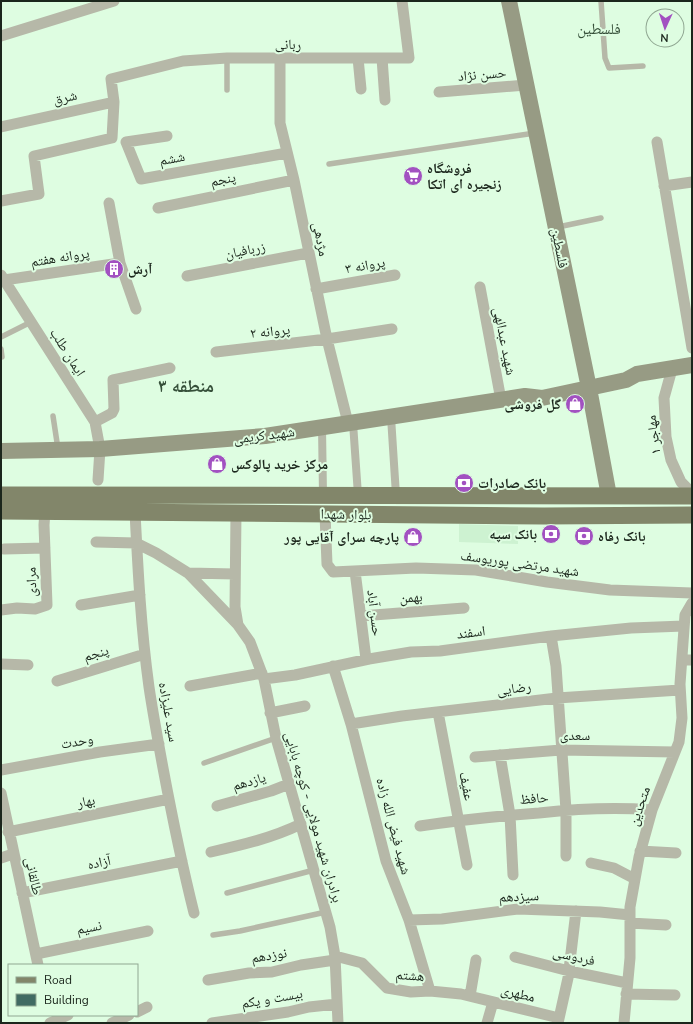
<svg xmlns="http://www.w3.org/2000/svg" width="693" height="1024" font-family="'Nunito Sans','Noto Naskh Arabic',sans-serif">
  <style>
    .built { fill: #cdf2d1 }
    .building { fill: #416b63 }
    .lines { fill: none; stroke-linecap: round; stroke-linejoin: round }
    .service { stroke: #b6b8a8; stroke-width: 5.5 }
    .pedestrian { stroke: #b6b8a8; stroke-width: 8 }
    .minor { stroke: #b6b8a8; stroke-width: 11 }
    .secondary { stroke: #979b84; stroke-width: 16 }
    .primary { stroke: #82866a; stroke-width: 17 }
    .labels { text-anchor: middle; stroke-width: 4; stroke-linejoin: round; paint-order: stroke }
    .street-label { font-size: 14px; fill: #1b261c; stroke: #defde1 }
    .poi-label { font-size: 14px; font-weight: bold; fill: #1b261c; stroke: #defde1; text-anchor: start }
    .neighbourhood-label { font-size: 15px; fill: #36503a; stroke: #defde1 }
    .district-label { font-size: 18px; font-weight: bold; fill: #36503a; stroke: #defde1 }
  </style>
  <rect width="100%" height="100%" fill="#defde1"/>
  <path class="built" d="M459 524 518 526V544L459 542Z"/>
  <path class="building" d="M119 264 122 271 108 274 106 266Z"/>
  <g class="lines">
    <path class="service" d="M601 1 605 58 609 68 643 66
      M227 90V58
      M329 164 535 133
      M558 227 601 218
      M1 337 31 322
      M1 349 2 357
      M53 416 58 449
      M204 763 276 738
      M227 893 314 870
      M213 935 240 931 326 912"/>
    <path class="pedestrian" d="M391 417 396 495
      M353 423 358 495
      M322 427 323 495"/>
    <path class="minor" d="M1 36 114 1
      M358 58 361 89
      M382 58 385 100
      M280 59V123L294 180 327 339 348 423
      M439 92 526 85
      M1 127 114 102 111 79 183 61 227 58H409L402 1
      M167 136 126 142 141 179 287 153
      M657 142 692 348
      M664 186 692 182
      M1 201 39 194 34 156 112 138 114 102
      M109 203 120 263 136 309
      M158 208 294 180
      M1 275 95 422 100 449 98 480
      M187 276 308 253
      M4 280 120 263
      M480 287 501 400
      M316 289 395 275
      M216 352 327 339 392 329
      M672 369 664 398 666 437 671 460 681 482 692 493
      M95 422 112 413 114 409 113 380 170 368
      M135 512C138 571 141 629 149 687 153 714 158 741 163 768 172 816 182 865 194 913
      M236 513 235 607 238 625
      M325 514 327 564 333 572 416 568 476 570 547 582 610 590 692 593
      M96 542 136 543 156 553 188 573 238 625 250 642 264 679 276 738 330 927 335 956 338 1023
      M4 549 45 548
      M355 571 366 659
      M188 573 235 574
      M81 605 140 595
      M1 610 17 608 35 609 47 605 44 525 45 511
      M361 616 464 608
      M551 636 556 666 566 810V856
      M682 660H692
      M1 664 28 665
      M333 666 351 724 386 861 409 920 430 991
      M264 679 295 675 369 659 411 652 440 651 551 636 631 628 684 626
      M57 681 145 654
      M190 686 262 673
      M438 712 467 865
      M270 713 305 706
      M351 724 402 716 557 698 680 690
      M500 755 510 815 513 875
      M475 757 561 750 675 752
      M1 770 100 752 159 744
      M1 793 38 965
      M217 806 271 791 289 784
      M420 826C460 820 499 816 539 813 576 809 614 807 652 810
      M8 832 169 799
      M640 851 676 853
      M211 852C242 845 272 838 301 824
      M1 858 13 854
      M591 863 614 868 635 879
      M22 893 182 861
      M409 920 442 919 518 909 600 912 630 915
      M630 923 666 925
      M36 954 148 931
      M335 956 362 963 387 988 411 992 430 991 461 994 559 1018
      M515 957 569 971 627 983
      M208 980 249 973 272 972 301 965 335 960
      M626 994 675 995
      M470 996 476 960
      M137 1012 147 1007
      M50 1023 68 1015
      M112 1023 129 1015
      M212 1023 288 1012 309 1007 337 1004
      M487 1023 493 1002
      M558 1023 568 978 576 911
      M624 1023 630 958V907L639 857 652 810 679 742 682 718 680 684 685 615 692 603"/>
    <path class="secondary" d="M509 1 589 388 609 496
      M1 451 100 449 265 436 525 396 542 398 626 380 637 374 692 365"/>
    <path class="primary" d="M1 495 692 496
      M1 511 544 516 692 515"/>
  </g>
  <defs>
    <g id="supermarket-disc" transform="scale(1)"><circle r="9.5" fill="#a251c1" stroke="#defde1"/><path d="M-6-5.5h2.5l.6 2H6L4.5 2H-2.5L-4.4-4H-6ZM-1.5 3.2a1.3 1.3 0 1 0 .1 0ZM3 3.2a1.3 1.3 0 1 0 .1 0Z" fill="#fff"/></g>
    <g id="building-disc" transform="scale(1)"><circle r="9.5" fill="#a251c1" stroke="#defde1"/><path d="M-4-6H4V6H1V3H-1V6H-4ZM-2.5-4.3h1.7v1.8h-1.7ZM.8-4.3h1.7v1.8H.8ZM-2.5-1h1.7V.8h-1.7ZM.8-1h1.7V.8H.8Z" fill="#fff"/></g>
    <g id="shop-disc" transform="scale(1)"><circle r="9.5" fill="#a251c1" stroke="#defde1"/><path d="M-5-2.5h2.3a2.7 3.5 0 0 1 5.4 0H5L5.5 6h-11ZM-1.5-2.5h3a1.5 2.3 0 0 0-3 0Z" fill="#fff"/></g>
    <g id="bank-disc" transform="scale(1)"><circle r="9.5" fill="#a251c1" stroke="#defde1"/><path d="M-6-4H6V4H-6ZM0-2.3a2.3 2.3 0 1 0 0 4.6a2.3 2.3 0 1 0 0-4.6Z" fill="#fff"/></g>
  </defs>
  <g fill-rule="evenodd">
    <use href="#supermarket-disc" x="413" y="176"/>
    <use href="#building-disc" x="114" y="269"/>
    <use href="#shop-disc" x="575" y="404"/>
    <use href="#shop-disc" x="217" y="464"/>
    <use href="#bank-disc" x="464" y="483"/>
    <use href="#bank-disc" x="551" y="534"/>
    <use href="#bank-disc" x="584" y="536"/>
    <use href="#shop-disc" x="413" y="537"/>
  </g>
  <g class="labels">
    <g class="street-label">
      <text x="288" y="49">ربانی</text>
      <text transform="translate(482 74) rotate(-5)" y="5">حسن نژاد</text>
      <text transform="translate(65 97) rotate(-12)" y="5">شرق</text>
      <text transform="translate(172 158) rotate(-10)" y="5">ششم</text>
      <text transform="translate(223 179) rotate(-12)" y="5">پنجم</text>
      <text transform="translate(321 239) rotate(79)" y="5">مژدهی</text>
      <text transform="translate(560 248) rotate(79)" y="5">فلسطین</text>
      <text transform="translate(245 250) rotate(-11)" y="5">زربافیان</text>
      <text transform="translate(60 257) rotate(-9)" y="5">پروانه هفتم</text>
      <text transform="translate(365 265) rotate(-10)" y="5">پروانه ۳</text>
      <text transform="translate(270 331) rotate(-6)" y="5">پروانه ۲</text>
      <text transform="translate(505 341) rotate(79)" y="5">شهید عبدالهی</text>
      <text transform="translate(68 352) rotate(58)" y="5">ایمان طلب</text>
      <text transform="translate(264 435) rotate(-7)" y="5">شهید کریمی</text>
      <text transform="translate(653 435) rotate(-97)" y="5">مهاجر ۱</text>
      <text transform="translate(346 514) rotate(1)" y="5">بلوار شهدا</text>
      <text transform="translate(520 563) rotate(8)" y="5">شهید مرتضی پوریوسف</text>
      <text transform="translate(31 582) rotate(-92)" y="5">مرادی</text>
      <text transform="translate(411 597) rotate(-4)" y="5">بهمن</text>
      <text transform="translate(375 613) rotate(83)" y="5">حسن آباد</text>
      <text transform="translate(471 632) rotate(-7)" y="5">اسفند</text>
      <text transform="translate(96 653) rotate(-17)" y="5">پنجم</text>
      <text transform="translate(514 688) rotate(-7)" y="5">رضایی</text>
      <text transform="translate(169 712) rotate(80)" y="5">سید علیزاده</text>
      <text x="575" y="740">سعدی</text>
      <text transform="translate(77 741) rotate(-10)" y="5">وحدت</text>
      <text transform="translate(249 781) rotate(-16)" y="5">یازدهم</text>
      <text transform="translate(467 786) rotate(79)" y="5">عفیف</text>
      <text transform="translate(534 798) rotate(-5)" y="5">حافظ</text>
      <text transform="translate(86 801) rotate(-11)" y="5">بهار</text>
      <text transform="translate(639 806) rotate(-71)" y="5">متحدین</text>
      <text transform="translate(314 817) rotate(74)" y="5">برادران شهید مولایی - کوچه بابایی</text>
      <text transform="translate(394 826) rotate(75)" y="5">شهید فیض الله زاده</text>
      <text transform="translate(99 862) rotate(-12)" y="5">آزاده</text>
      <text transform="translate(34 876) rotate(78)" y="5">طالقانی</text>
      <text transform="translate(519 896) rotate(-2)" y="5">سیزدهم</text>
      <text transform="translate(89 927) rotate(-11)" y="5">نسیم</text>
      <text transform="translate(269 955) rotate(-9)" y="5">نوزدهم</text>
      <text transform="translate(574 956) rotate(13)" y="5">فردوسی</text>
      <text transform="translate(410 975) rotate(4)" y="5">هشتم</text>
      <text transform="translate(518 993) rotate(14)" y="5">مطهری</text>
      <text transform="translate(272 998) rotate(-10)" y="5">بیست و یکم</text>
    </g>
    <g class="poi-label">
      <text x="427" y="173">فروشگاه<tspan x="427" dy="16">زنجیره ای اتکا</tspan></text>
      <text x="128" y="274">آرش</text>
      <text x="561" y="409" text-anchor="end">گل فروشی</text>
      <text x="231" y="469">مركز خريد پالوكس</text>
      <text x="478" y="488">بانک صادرات</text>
      <text x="537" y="539" text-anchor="end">بانک سپه</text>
      <text x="598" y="541">بانک رفاه</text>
      <text x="399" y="542" text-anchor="end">پارچه سرای آقایی پور</text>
    </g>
    <g class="neighbourhood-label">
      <text x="599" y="34">فلسطین</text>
    </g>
    <g class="district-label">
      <text x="186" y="392">منطقه ۳</text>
    </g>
  </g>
  <rect width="693" height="1024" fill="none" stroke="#1b261c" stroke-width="4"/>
  <rect x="8" y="964" width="130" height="52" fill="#defde1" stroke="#90a792"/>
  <rect x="16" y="977" width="20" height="6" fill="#82866a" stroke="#90a792"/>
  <text x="44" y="984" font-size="12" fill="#1b261c">Road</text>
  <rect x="16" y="994" width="20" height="12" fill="#416b63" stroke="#90a792"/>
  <text x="44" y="1004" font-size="12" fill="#1b261c">Building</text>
  <g transform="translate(665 28) rotate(183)"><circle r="19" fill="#defde1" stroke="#90a792"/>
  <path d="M0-3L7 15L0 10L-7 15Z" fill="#a251c1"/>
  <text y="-6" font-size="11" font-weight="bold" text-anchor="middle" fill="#1b261c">N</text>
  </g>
</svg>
